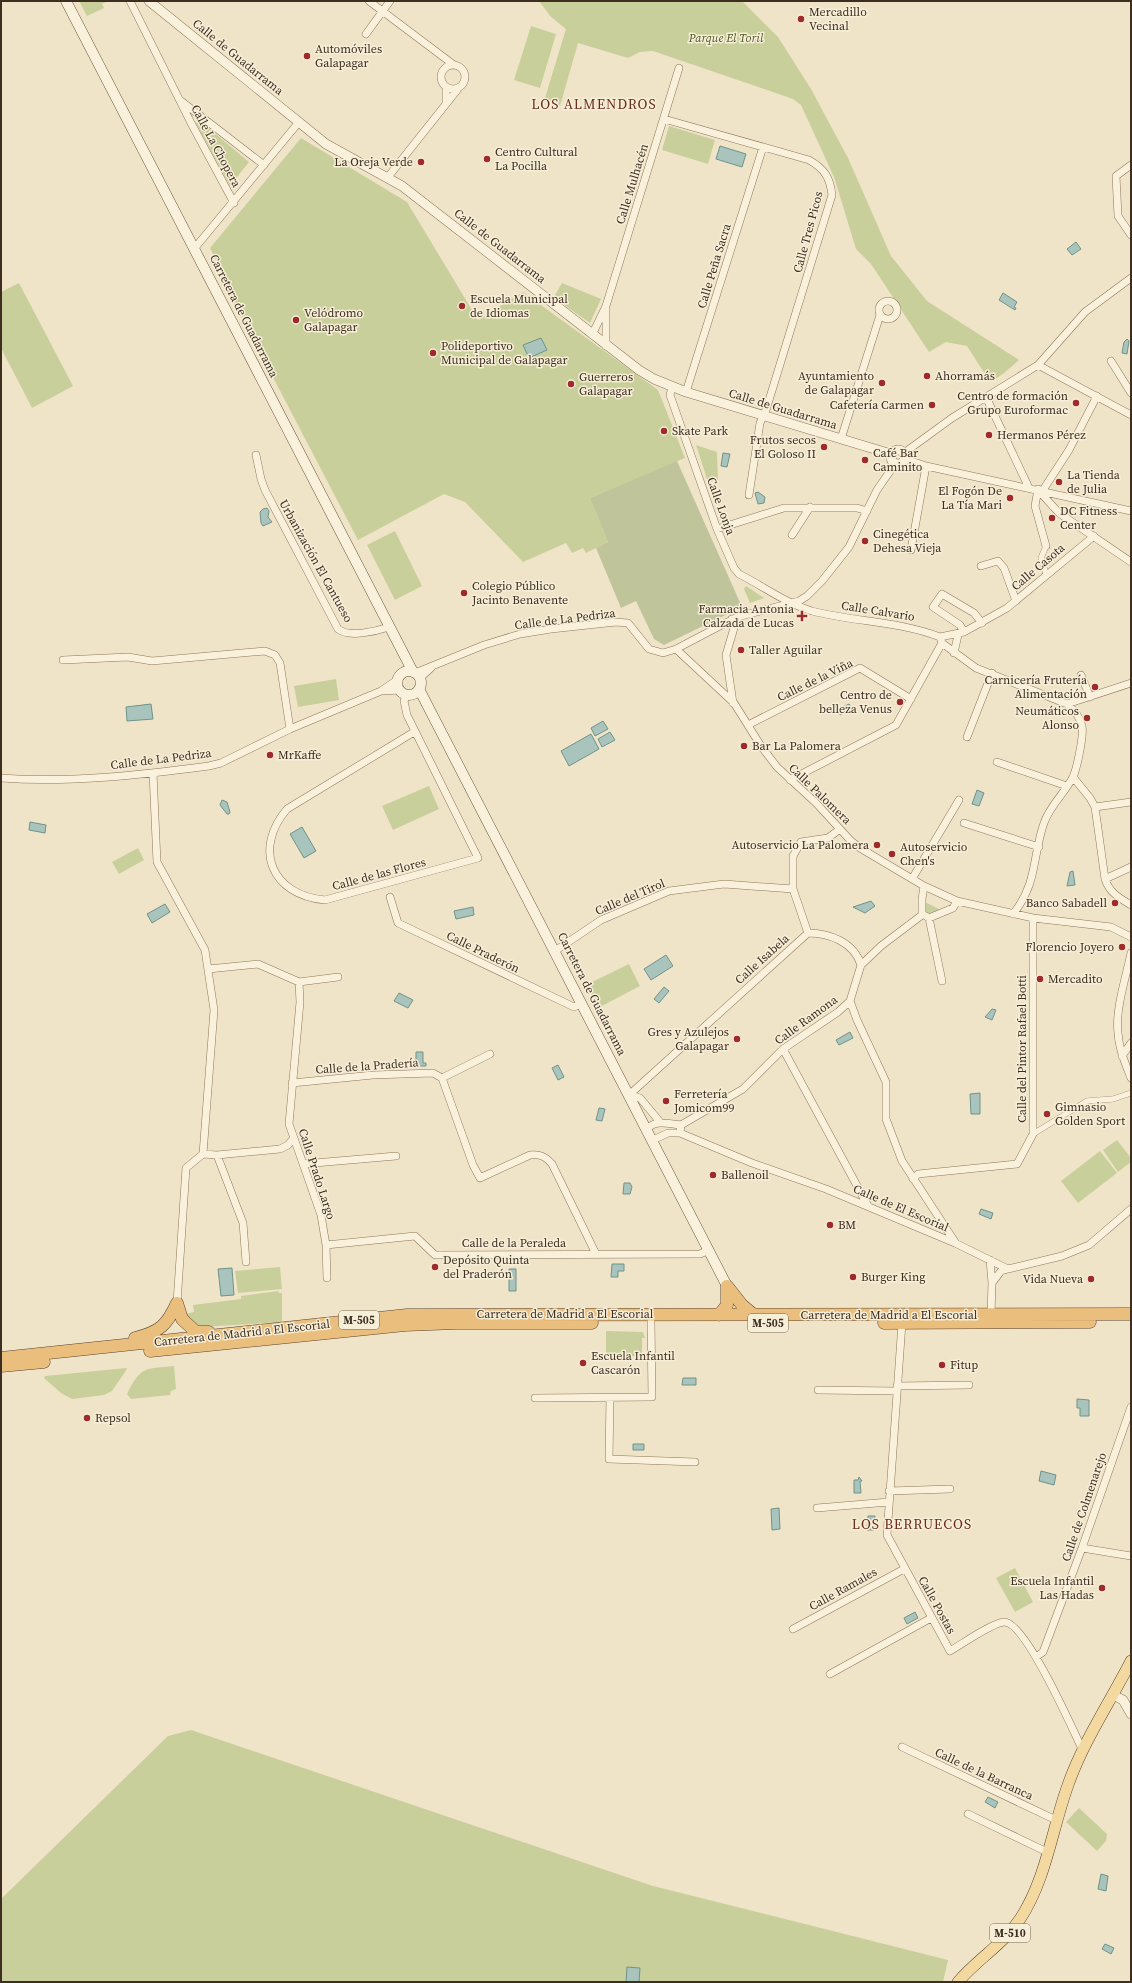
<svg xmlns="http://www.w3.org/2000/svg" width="1132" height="1983" font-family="'Source Serif 4',serif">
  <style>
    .green { fill: #c9cf9b }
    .cemetery { fill: #bfc49a }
    .water { fill: #a9c4bc; stroke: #6f938a }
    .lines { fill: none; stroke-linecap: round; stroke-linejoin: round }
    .pedestrian-casing { stroke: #8d765c; stroke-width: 6 }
    .minor-casing { stroke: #8d765c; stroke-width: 8 }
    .tertiary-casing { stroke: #8d765c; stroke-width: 10 }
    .secondary-casing { stroke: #6f573f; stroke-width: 11 }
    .primary-casing { stroke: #5b4430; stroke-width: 12 }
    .trunk-casing { stroke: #5b4430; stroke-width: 13 }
    .pedestrian { stroke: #faf1dc; stroke-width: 5.5 }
    .minor { stroke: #faf1dc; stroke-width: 7 }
    .tertiary { stroke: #faf1dc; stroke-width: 9 }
    .secondary { stroke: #faf1dc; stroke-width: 10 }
    .primary { stroke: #f3d9a0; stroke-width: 11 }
    .trunk { stroke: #eabe7c; stroke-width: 12 }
    .poi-dot { fill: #9e2a2b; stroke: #f7eed8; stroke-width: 1.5 }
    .labels { text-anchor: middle; stroke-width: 3; stroke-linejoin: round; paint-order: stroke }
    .shield { fill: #f7eed8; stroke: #756857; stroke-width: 1 }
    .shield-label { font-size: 11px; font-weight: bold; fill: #3d2e20 }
    .poi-label { font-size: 12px; fill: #3d2e20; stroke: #f7eed8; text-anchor: start }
    .park-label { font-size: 12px; font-style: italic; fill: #4d5a26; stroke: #f7eed8 }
    .street-label { font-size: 12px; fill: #3d2e20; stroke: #f7eed8 }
    .quarter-label { font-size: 14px; letter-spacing: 1px; fill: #6b2e1e; stroke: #f7eed8 }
  </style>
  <rect width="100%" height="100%" fill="#f0e4c8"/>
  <path class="green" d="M79 1H108L102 4 104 8 87 16Z
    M539 1H742L778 37 811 89 848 158 891 256 927 301 1019 360 1003 374 990 382 967 346 946 342 929 352 871 264 856 249 834 177 801 105 793 99 653 51 640 52 628 58 578 43 560 106 544 101 566 29 551 17Z
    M531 26 556 34 540 88 514 80Z
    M199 120 249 162 230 186 196 123Z
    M669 126 715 140 708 164 662 150Z
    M301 138 407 202 478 320 523 292 658 390 685 458 590 498 608 542 586 553 583 548 572 553 566 543 523 562 465 502 444 494 358 540 221 278 224 277 210 248Z
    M19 283 73 386 32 408 1 348V292Z
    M562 283 601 299 590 323 560 302 555 295Z
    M696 445 717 452 718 480 708 482Z
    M395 531 422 586 395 600 367 545Z
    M746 586 764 598 750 603 744 589Z
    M336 679 339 700 298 707 294 686Z
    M429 786 439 809 393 830 382 806Z
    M138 848 144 860 119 874 112 862Z
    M925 902 939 909V910L929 914 926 912Z
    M629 964 640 986 598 1008 586 985Z
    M1117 1140 1131 1158V1162L1118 1172 1103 1150Z
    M1100 1151 1117 1173 1078 1203 1061 1181Z
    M280 1267 282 1289 238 1293 235 1271Z
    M278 1291 279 1293H282V1322L202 1327 196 1326 185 1314 194 1312 193 1305 241 1299V1296Z
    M606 1331 643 1332 645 1338H642V1356H606Z
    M174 1366 176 1389 171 1391 170 1395 131 1399 127 1394C141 1366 144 1369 174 1366Z
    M126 1368 127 1369 112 1391 104 1395 72 1399 61 1393 44 1378 45 1376Z
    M1015 1568 1033 1602 1015 1612 996 1578Z
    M191 1730 653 1886 948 1960 943 1982H1V1899L168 1736Z
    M1079 1808 1107 1834 1106 1841 1097 1851 1066 1822Z"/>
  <path class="cemetery" d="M677 461 742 607 664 645 654 639 636 601 621 608 596 548 608 542 590 498Z"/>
  <path class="water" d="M720 146 746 154 742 167 716 159Z
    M1076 242 1081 249 1072 255 1067 249Z
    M1003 293 1017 302 1014 307 1016 308 1015 310 999 300Z
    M541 338 547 350 529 358 523 345Z
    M1127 339 1129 341 1127 354 1122 353 1124 342Z
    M723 453 730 454 727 467 721 466Z
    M758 492 765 497 764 503 758 504 755 493Z
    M267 508 269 511 268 517 272 522 263 526 261 523 260 512 263 509Z
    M151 704 153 719 127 721 126 707Z
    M849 704 852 708 840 715 837 710Z
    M603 721 608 729 595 736 591 728Z
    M610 732 615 740 602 747 598 739Z
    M591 734 599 749 569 766 561 751Z
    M977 790 984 793 979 806 972 804Z
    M222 800 227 802 230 812 229 814H227L220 805Z
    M30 822 46 825 45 833 29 830Z
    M302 827 316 851 304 858 290 834Z
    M1073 871 1075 885 1067 886 1070 872Z
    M871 901 875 906 865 913 853 907Z
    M165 904 170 912 152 923 147 914Z
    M473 907 474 915 456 919 454 911Z
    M666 955 673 966 651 980 644 969Z
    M664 987 669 991 659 1003 654 999Z
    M399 993 413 1000 408 1008 394 1001Z
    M992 1009 996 1010 992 1020 985 1017Z
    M850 1032 853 1038 839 1045 836 1040Z
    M416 1052H423V1063H426V1066H416Z
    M558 1065 564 1077 558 1080 552 1068Z
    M980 1093V1114H971L970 1094Z
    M599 1108 605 1109 602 1121 596 1120Z
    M624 1183H630L632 1187 630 1194H623Z
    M981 1209 993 1213 991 1219 979 1214Z
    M612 1264H624V1271H618V1277H611Z
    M232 1268 234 1295 221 1296 218 1269Z
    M509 1269H516V1291H509Z
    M683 1378H696V1385H682Z
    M1077 1399 1089 1400V1416H1080V1408H1077Z
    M633 1444H644V1450H633Z
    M1041 1471 1056 1475 1054 1485 1039 1481Z
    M859 1477 862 1481H860L861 1493H854V1480H858Z
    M779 1508 780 1529 772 1530 771 1509Z
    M868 1516H875L874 1530H867Z
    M915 1612 918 1618 907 1624 904 1618Z
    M988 1797 998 1802 995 1808 985 1802Z
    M1101 1874 1108 1876 1106 1891 1098 1889Z
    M1105 1944 1114 1948 1111 1954 1102 1949Z
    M627 1967 640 1968 639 1982H626Z"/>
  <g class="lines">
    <g class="pedestrian-casing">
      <path id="pedestrian" d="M1046 574 1041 558 1046 546
        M1033 1134 1087 1101 1113 1099 1131 1093"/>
    </g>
    <g class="minor-casing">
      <path id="minor" d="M130 1 191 123 234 203
        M369 1 454 65
        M366 34 390 1
        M441 77a12 12 0 1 1 24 0a12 12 0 1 1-24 0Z
        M446 88V104L458 89
        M181 101 264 165
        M664 119 809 160C825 169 830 178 832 195L766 410 760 423 749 495
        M1131 165 1116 176 1118 216 1131 235
        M388 177 446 104
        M194 249 299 122
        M879 310a9 9 0 1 1 18 0a9 9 0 1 1-18 0Z
        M606 308V346
        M592 335 606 306 679 68
        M1111 361 1131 393
        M1038 365 1131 415
        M672 387 670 395 717 529 734 568 739 574C763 586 785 603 812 611 854 622 899 621 940 637L942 643 976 668 1067 704C1074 710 1080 717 1082 726 1084 735 1077 768 1073 777 1065 793 1050 805 1044 823 1032 857 1038 883 1013 914
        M686 392 763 147
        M986 397 1029 488
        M841 439 880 315
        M904 453 952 418 1038 365 1085 312 1131 278
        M256 455 261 479 265 490 338 629C349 638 377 631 389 627
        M905 459 926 466 1131 511
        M1038 489 1035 506 1046 546
        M1038 490 1059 513 1131 562
        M1043 490 1069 450 1097 396
        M717 529 784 508H857L867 511
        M792 535 810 507
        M911 550 926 466
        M981 566 998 561 1004 568 1016 601
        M732 619 734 628 726 655 733 703
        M964 632 960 625 933 607 942 594 974 613 982 623
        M940 637 964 632 1007 608 1094 536
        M676 649 734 703 761 746 777 767 816 803 851 841 860 848 924 886 957 901 1033 918 1111 927 1131 937
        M954 653 958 635
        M63 660 128 657 152 661 265 651 275 655 280 663 290 729
        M415 673 484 645 520 634 551 629 616 622 628 623 649 649 663 653 676 649 737 617 799 601 807 596 822 581 849 547 877 490 895 464
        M1081 675 1090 697
        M420 678 431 668
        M381 691 400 690
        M407 695 404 701 407 715 478 858 325 900C271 895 253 849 287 809L414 732
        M1067 704 1131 683
        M748 725 860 668 911 699
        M967 737 992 673
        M997 762 1067 786
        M153 773 157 862 205 950 214 1010 203 1154 186 1168 177 1303
        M1073 777 1090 798 1095 807 1105 879C1109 892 1119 898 1131 905
        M1 778C70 783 141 775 209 766L221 763 290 729 381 691 397 680
        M790 780 896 725 942 643
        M1095 807 1131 802
        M964 823 1039 847
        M912 879 959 800
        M1105 879 1131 867
        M390 897 398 923 574 1007 582 1003
        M922 915V899L924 886
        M926 916 929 918 953 908 957 901
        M929 918 942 981
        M808 933 793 889V856L801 842 828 838 840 829
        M808 933C829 933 854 942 861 965
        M555 951 601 920 669 891 724 884 793 889
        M1131 953C1126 977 1115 1010 1118 1033 1119 1049 1125 1063 1131 1078
        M208 969 258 964 299 982 338 977
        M299 982 300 1002 289 1124 321 1215 326 1245 327 1278
        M850 1001 857 1020 886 1082V1119L902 1161 955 1242
        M783 1049 868 1206
        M1122 1056 1131 1043
        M442 1078 490 1054
        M292 1083 373 1075 433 1073 442 1078 473 1165 480 1178 530 1155C540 1154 545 1156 552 1164L596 1254
        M629 1095 808 933
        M629 1095 640 1098 660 1122
        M647 1129C656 1119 669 1124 681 1125
        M680 1133 681 1125 743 1089 783 1049 838 1012 850 1001 861 965 881 946 922 915
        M653 1140 668 1133H680L752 1163 826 1189 955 1243 1008 1269 1062 1256 1089 1245 1131 1209
        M203 1154 217 1155 280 1149 288 1145 293 1139
        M217 1155 243 1223 246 1262
        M303 1164 396 1156
        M913 1179 918 1174 1017 1164 1033 1134V918
        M326 1245 415 1236 435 1255 700 1254 709 1250
        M990 1260 992 1283 1001 1271 1008 1269
        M991 1314 992 1283
        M902 1323 887 1535 950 1651C962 1644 992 1623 1004 1622 1025 1621 1073 1730 1083 1751
        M897 1386 969 1385
        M818 1390 896 1391
        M535 1398 652 1397 651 1322
        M610 1398 609 1459 695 1462
        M889 1491 950 1489
        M817 1508 889 1502
        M1082 1548 1131 1556
        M793 1629 904 1569
        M1036 1657 1043 1652 1082 1548 1131 1407
        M830 1674 931 1618
        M902 1747 1056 1820
        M968 1814 1047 1852"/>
    </g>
    <g class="tertiary-casing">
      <path id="tertiary" d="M149 1 326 144 402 186 639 370 654 379 686 392 891 454
        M891 457a7 7 0 1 1 14 0a7 7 0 1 1-14 0Z
        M1113 1695 1123 1700 1131 1714"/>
    </g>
    <g class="secondary-casing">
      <path id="secondary" d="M66 1 413 672
        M397 683a12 12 0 1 1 24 0a12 12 0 1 1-24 0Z
        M419 689 727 1286"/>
    </g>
    <g class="primary-casing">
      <path id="primary" d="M958 1982C977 1959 1003 1945 1020 1919 1046 1880 1052 1829 1068 1785 1083 1742 1110 1702 1131 1661"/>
    </g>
    <g class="trunk-casing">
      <path id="trunk" d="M727 1286 742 1305 754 1315
        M177 1303 182 1319 196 1332H209
        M719 1315 727 1305V1286
        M884 1323 1090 1322
        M135 1338C160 1332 167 1325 177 1303
        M150 1351 405 1325 456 1323H592
        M1 1358 407 1315 1131 1314
        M1 1366 44 1362"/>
    </g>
    <use href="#pedestrian" class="pedestrian"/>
    <use href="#minor" class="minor"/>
    <use href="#tertiary" class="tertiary"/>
    <use href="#secondary" class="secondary"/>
    <use href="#primary" class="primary"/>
    <use href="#trunk" class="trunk"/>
  </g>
  <g class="poi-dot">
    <circle cx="801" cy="19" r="4"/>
    <circle cx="307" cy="56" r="4"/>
    <circle cx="487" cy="159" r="4"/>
    <circle cx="421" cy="162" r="4"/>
    <circle cx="462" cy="306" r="4"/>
    <circle cx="296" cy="320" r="4"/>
    <circle cx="433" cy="353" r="4"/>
    <circle cx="927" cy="376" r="4"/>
    <circle cx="882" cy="383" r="4"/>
    <circle cx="571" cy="384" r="4"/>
    <circle cx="1076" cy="403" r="4"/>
    <circle cx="932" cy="405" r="4"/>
    <circle cx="664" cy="431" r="4"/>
    <circle cx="989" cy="435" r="4"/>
    <circle cx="824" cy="447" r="4"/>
    <circle cx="865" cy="460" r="4"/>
    <circle cx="1059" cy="482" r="4"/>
    <circle cx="1010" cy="498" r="4"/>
    <circle cx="1052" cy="518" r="4"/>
    <circle cx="865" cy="541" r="4"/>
    <circle cx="464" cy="593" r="4"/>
    <path d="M800 610h4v4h4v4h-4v4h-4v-4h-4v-4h4z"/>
    <circle cx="741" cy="650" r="4"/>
    <circle cx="1095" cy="687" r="4"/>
    <circle cx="900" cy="702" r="4"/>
    <circle cx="1087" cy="718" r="4"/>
    <circle cx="744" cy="746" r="4"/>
    <circle cx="270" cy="755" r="4"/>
    <circle cx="877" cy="845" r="4"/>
    <circle cx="892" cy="854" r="4"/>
    <circle cx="1115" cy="903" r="4"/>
    <circle cx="1122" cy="947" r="4"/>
    <circle cx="1040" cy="979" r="4"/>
    <circle cx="737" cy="1039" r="4"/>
    <circle cx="666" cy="1101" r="4"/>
    <circle cx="1047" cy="1114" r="4"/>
    <circle cx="713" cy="1175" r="4"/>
    <circle cx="830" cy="1225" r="4"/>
    <circle cx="435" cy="1267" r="4"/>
    <circle cx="853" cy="1277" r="4"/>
    <circle cx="1091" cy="1279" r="4"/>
    <circle cx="583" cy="1363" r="4"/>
    <circle cx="942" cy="1365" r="4"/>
    <circle cx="87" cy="1418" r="4"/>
    <circle cx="1102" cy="1588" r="4"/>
  </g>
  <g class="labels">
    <g class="shield">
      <rect x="339" y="1311" width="40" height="18" rx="3"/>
      <rect x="748" y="1314" width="40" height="18" rx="3"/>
      <rect x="990" y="1924" width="40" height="18" rx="3"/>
    </g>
    <g class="shield-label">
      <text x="359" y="1324">M-505</text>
      <text x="768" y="1327">M-505</text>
      <text x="1010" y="1937">M-510</text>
    </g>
    <g class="poi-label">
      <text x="809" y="16">Mercadillo<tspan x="809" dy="14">Vecinal</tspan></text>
      <text x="315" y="53">Automóviles<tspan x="315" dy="14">Galapagar</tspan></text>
      <text x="495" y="156">Centro Cultural<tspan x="495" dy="14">La Pocilla</tspan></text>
      <text x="413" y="166" text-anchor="end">La Oreja Verde</text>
      <text x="470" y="303">Escuela Municipal<tspan x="470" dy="14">de Idiomas</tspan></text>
      <text x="304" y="317">Velódromo<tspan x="304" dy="14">Galapagar</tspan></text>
      <text x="441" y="350">Polideportivo<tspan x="441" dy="14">Municipal de Galapagar</tspan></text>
      <text x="874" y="380" text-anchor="end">Ayuntamiento<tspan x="874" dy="14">de Galapagar</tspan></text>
      <text x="935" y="380">Ahorramás</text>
      <text x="579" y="381">Guerreros<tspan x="579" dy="14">Galapagar</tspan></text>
      <text x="1068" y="400" text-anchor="end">Centro de formación<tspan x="1068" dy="14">Grupo Euroformac</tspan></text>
      <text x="924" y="409" text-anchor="end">Cafetería Carmen</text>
      <text x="672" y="435">Skate Park</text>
      <text x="997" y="439">Hermanos Pérez</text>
      <text x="816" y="444" text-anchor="end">Frutos secos<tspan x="816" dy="14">El Goloso II</tspan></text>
      <text x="873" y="457">Café Bar<tspan x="873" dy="14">Caminito</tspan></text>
      <text x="1067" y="479">La Tienda<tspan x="1067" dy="14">de Julia</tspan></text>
      <text x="1002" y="495" text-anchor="end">El Fogón De<tspan x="1002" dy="14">La Tía Mari</tspan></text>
      <text x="1060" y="515">DC Fitness<tspan x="1060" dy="14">Center</tspan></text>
      <text x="873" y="538">Cinegética<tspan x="873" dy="14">Dehesa Vieja</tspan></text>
      <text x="472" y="590">Colegio Público<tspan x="472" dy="14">Jacinto Benavente</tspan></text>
      <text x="794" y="613" text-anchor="end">Farmacia Antonia<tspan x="794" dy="14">Calzada de Lucas</tspan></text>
      <text x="749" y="654">Taller Aguilar</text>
      <text x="1087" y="684" text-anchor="end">Carnicería Frutería<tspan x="1087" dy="14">Alimentación</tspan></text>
      <text x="892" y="699" text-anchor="end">Centro de<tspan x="892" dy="14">belleza Venus</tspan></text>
      <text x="1079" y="715" text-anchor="end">Neumáticos<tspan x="1079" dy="14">Alonso</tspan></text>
      <text x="752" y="750">Bar La Palomera</text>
      <text x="278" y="759">MrKaffe</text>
      <text x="869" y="849" text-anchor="end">Autoservicio La Palomera</text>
      <text x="900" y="851">Autoservicio<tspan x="900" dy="14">Chen's</tspan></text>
      <text x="1107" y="907" text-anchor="end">Banco Sabadell</text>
      <text x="1114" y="951" text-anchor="end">Florencio Joyero</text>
      <text x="1048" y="983">Mercadito</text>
      <text x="729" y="1036" text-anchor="end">Gres y Azulejos<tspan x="729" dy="14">Galapagar</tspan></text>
      <text x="674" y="1098">Ferretería<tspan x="674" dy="14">Jomicom99</tspan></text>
      <text x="1055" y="1111">Gimnasio<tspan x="1055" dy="14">Golden Sport</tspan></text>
      <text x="721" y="1179">Ballenoil</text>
      <text x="838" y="1229">BM</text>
      <text x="443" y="1264">Depósito Quinta<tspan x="443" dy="14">del Praderón</tspan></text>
      <text x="861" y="1281">Burger King</text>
      <text x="1083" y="1283" text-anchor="end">Vida Nueva</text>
      <text x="591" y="1360">Escuela Infantil<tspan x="591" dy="14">Cascarón</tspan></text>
      <text x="950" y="1369">Fitup</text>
      <text x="95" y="1422">Repsol</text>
      <text x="1094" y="1585" text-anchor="end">Escuela Infantil<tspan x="1094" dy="14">Las Hadas</tspan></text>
    </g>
    <g class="park-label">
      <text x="726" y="42">Parque El Toril</text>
    </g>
    <g class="street-label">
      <text transform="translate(238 57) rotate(39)" y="4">Calle de Guadarrama</text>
      <text transform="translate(216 146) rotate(62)" y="4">Calle La Chopera</text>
      <text transform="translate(632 184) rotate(-73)" y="4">Calle Mulhacén</text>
      <text transform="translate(808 232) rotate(-75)" y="4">Calle Tres Picos</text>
      <text transform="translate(500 246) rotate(38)" y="4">Calle de Guadarrama</text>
      <text transform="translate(714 266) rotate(-73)" y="4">Calle Peña Sacra</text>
      <text transform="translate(244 316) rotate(63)" y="4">Carretera de Guadarrama</text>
      <text transform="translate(783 409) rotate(17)" y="4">Calle de Guadarrama</text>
      <text transform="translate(721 506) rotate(70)" y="4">Calle Lonja</text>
      <text transform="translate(316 561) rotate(61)" y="4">Urbanización El Cantueso</text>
      <text transform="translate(1038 567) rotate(-40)" y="4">Calle Casota</text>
      <text transform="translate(878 611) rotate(9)" y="4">Calle Calvario</text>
      <text transform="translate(565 619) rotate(-7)" y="4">Calle de La Pedriza</text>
      <text transform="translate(815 680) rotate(-26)" y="4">Calle de la Viña</text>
      <text transform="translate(161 759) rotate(-7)" y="4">Calle de La Pedriza</text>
      <text transform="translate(820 794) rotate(44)" y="4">Calle Palomera</text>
      <text transform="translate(379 874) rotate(-15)" y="4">Calle de las Flores</text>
      <text transform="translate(630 897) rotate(-23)" y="4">Calle del Tirol</text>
      <text transform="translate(483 952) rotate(26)" y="4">Calle Praderón</text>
      <text transform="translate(762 959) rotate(-42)" y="4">Calle Isabela</text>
      <text transform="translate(592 994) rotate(63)" y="4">Carretera de Guadarrama</text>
      <text transform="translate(806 1020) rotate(-36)" y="4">Calle Ramona</text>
      <text transform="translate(1022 1049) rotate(-90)" y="4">Calle del Pintor Rafael Botti</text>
      <text transform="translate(367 1066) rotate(-4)" y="4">Calle de la Pradería</text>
      <text transform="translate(317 1174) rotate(72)" y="4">Calle Prado Largo</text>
      <text transform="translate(901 1208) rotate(23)" y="4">Calle de El Escorial</text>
      <text x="514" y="1247">Calle de la Peraleda</text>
      <text x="565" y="1318">Carretera de Madrid a El Escorial</text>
      <text x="889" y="1319">Carretera de Madrid a El Escorial</text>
      <text transform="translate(242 1333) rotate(-6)" y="4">Carretera de Madrid a El Escorial</text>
      <text transform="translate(1084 1507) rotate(-71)" y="4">Calle de Colmenarejo</text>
      <text transform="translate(843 1589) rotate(-29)" y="4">Calle Ramales</text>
      <text transform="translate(937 1605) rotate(61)" y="4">Calle Postas</text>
      <text transform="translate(984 1774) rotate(25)" y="4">Calle de la Barranca</text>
    </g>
    <g class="quarter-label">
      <text x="594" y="109">LOS ALMENDROS</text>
      <text x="912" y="1529">LOS BERRUECOS</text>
    </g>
  </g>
  <rect width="1132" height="1983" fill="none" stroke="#3d2e20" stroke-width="4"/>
</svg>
